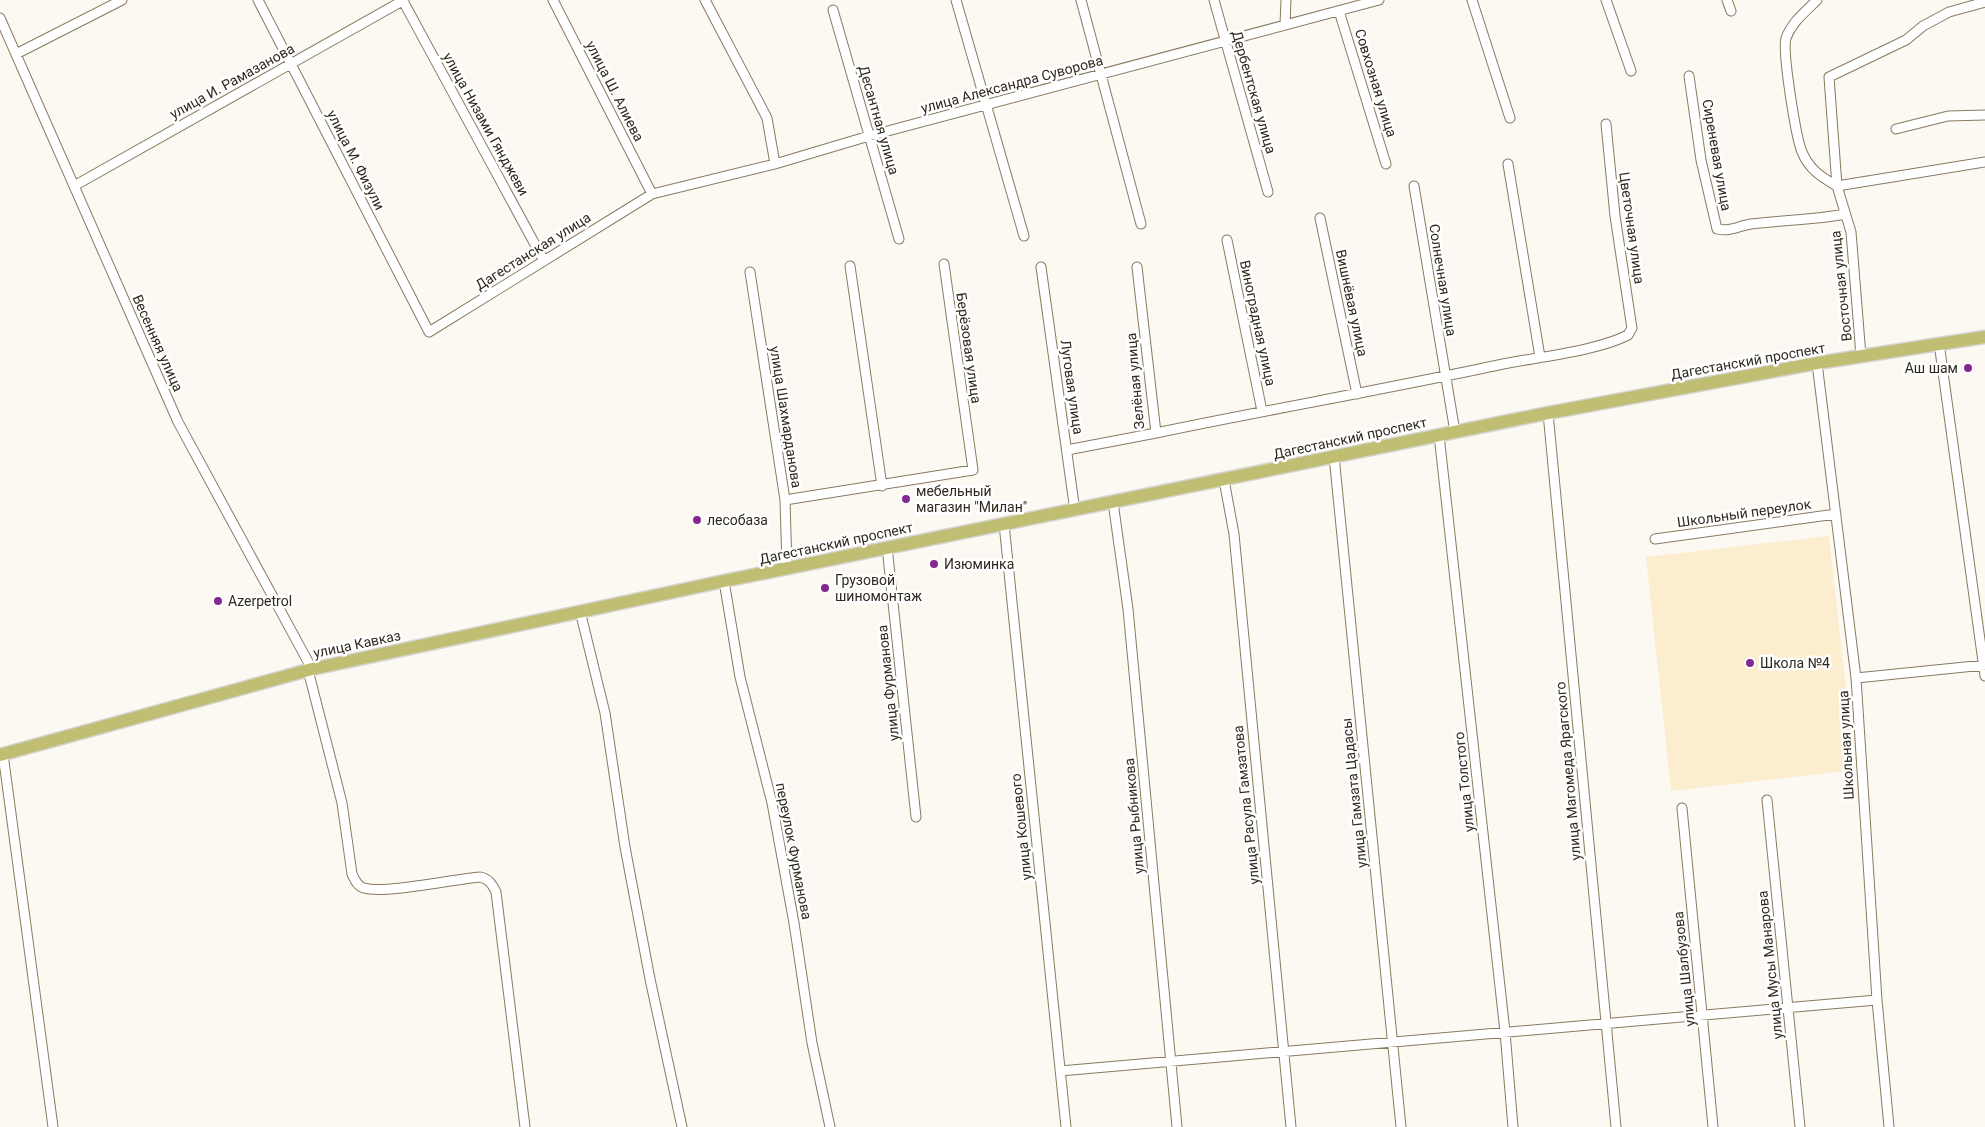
<svg xmlns="http://www.w3.org/2000/svg" width="1985" height="1127" font-family="Roboto,sans-serif">
  <style>
    .built { fill: #fdedcf }
    .lines { fill: none; stroke-linecap: round; stroke-linejoin: round }
    .minor-casing { stroke: #897a5f; stroke-width: 11 }
    .highway-casing { stroke: #d5d4d2; stroke-width: 15 }
    .minor { stroke: #fff; stroke-width: 9 }
    .highway { stroke: #bfbe72; stroke-width: 12 }
    .poi-dot { fill: #832793; stroke: #fff; stroke-width: 2 }
    .labels { text-anchor: middle; stroke-width: 5; stroke-linejoin: round; paint-order: stroke }
    .street-label { font-size: 14px; fill: #2f291d; stroke: #fff }
    .poi-label { font-size: 14px; fill: #2f291d; stroke: #fff; text-anchor: start }
  </style>
  <rect width="100%" height="100%" fill="#fcf9f3"/>
  <path class="built" d="M1829 536 1855 770 1671 791 1646 557Z"/>
  <g class="lines">
    <g class="minor-casing">
      <path id="minor" d="M258 0 429 332 652 194 775 164 869 136 1379 0
        M553 0 652 194
        M705 0 767 118 775 164
        M956 0 1024 236
        M1081 0 1141 224
        M1214 0 1268 192
        M1472 0 1510 118
        M1606 0 1631 71
        M1727 0 1731 11
        M1817 0C1805 12 1792 22 1786 38 1782 51 1796 138 1802 152 1809 169 1821 177 1837 186
        M403 1 544 261
        M833 10 899 239
        M1339 11 1386 164
        M0 18 178 422 312 669
        M1285 25 1286 0
        M16 54 122 0
        M1689 76 1701 160 1717 229C1730 232 1738 226 1751 224 1783 220 1814 220 1845 214
        M1896 129 1948 116 1985 115
        M1508 164 1540 357
        M74 186 404 0
        M1414 186 1455 432
        M1837 186 1985 162
        M1320 218 1357 394
        M1227 240 1262 411
        M850 266 882 486
        M1041 267 1075 511
        M750 272 785 500 787 568
        M1939 343 1985 676
        M1861 356 1851 232 1837 186 1829 77 1906 40 1923 26 1949 12 1985 2
        M1817 363 1856 678 1877 1000 1889 1127
        M1548 413 1616 1127
        M1156 433C1271 409 1387 389 1503 364 1538 357 1597 351 1628 335L1632 328 1631 322 1615 216 1606 124
        M1439 435 1505 1032 1513 1127
        M1067 450 1156 433 1137 267
        M1334 456 1401 1127
        M1224 480 1234 534 1291 1127
        M785 500 973 470 944 264
        M1113 502 1128 609 1177 1127
        M1004 524 1066 1127
        M1655 539 1836 514
        M887 547 916 817
        M724 581 740 677 772 803 794 923 812 1043 830 1127
        M580 611 605 713 625 847 650 979 682 1127
        M308 670 342 803 352 874C355 880 357 886 364 888 386 894 454 879 480 877 489 879 492 884 496 892L525 1127
        M1856 678 1985 665
        M3 754 53 1127
        M1767 800 1800 1127
        M1682 808 1713 1127
        M1060 1071 1877 1000"/>
    </g>
    <g class="highway-casing">
      <path id="highway" d="M0 755 312 669 724 581 1548 413 1817 363 1985 337"/>
    </g>
    <use href="#minor" class="minor"/>
    <use href="#highway" class="highway"/>
  </g>
  <g class="poi-dot">
    <circle cx="1968" cy="368" r="5"/>
    <circle cx="906" cy="499" r="5"/>
    <circle cx="697" cy="520" r="5"/>
    <circle cx="934" cy="564" r="5"/>
    <circle cx="825" cy="588" r="5"/>
    <circle cx="218" cy="601" r="5"/>
    <circle cx="1750" cy="663" r="5"/>
  </g>
  <g class="labels">
    <g class="street-label">
      <text transform="translate(232 81) rotate(-29)" y="5">улица И. Рамазанова</text>
      <text transform="translate(1376 83) rotate(73)" y="5">Совхозная улица</text>
      <text transform="translate(1012 84) rotate(-15)" y="5">улица Александра Суворова</text>
      <text transform="translate(615 91) rotate(63)" y="5">улица Ш. Алиева</text>
      <text transform="translate(1254 92) rotate(74)" y="5">Дербентская улица</text>
      <text transform="translate(879 120) rotate(74)" y="5">Десантная улица</text>
      <text transform="translate(486 124) rotate(61)" y="5">улица Низами Гянджеви</text>
      <text transform="translate(1717 155) rotate(80)" y="5">Сиреневая улица</text>
      <text transform="translate(356 160) rotate(63)" y="5">улица М. Физули</text>
      <text transform="translate(1632 228) rotate(82)" y="5">Цветочная улица</text>
      <text transform="translate(533 251) rotate(-32)" y="5">Дагестанская улица</text>
      <text transform="translate(1443 280) rotate(81)" y="5">Солнечная улица</text>
      <text transform="translate(1841 286) rotate(-96)" y="5">Восточная улица</text>
      <text transform="translate(1352 303) rotate(78)" y="5">Вишнёвая улица</text>
      <text transform="translate(1258 323) rotate(78)" y="5">Виноградная улица</text>
      <text transform="translate(158 343) rotate(66)" y="5">Весенняя улица</text>
      <text transform="translate(969 348) rotate(82)" y="5">Берёзовая улица</text>
      <text transform="translate(1748 361) rotate(-10)" y="5">Дагестанский проспект</text>
      <text transform="translate(1135 381) rotate(-95)" y="5">Зелёная улица</text>
      <text transform="translate(1072 387) rotate(82)" y="5">Луговая улица</text>
      <text transform="translate(786 417) rotate(81)" y="5">улица Шахмарданова</text>
      <text transform="translate(1350 438) rotate(-12)" y="5">Дагестанский проспект</text>
      <text transform="translate(1744 513) rotate(-8)" y="5">Школьный переулок</text>
      <text transform="translate(836 543) rotate(-12)" y="5">Дагестанский проспект</text>
      <text transform="translate(357 644) rotate(-12)" y="5">улица Кавказ</text>
      <text transform="translate(888 683) rotate(-96)" y="5">улица Фурманова</text>
      <text transform="translate(1846 745) rotate(-93)" y="5">Школьная улица</text>
      <text transform="translate(1568 771) rotate(-95)" y="5">улица Магомеда Ярагского</text>
      <text transform="translate(1464 782) rotate(-96)" y="5">улица Толстого</text>
      <text transform="translate(1354 793) rotate(-96)" y="5">улица Гамзата Цадасы</text>
      <text transform="translate(1246 805) rotate(-96)" y="5">улица Расула Гамзатова</text>
      <text transform="translate(1134 816) rotate(-95)" y="5">улица Рыбникова</text>
      <text transform="translate(1021 827) rotate(-96)" y="5">улица Кошевого</text>
      <text transform="translate(794 851) rotate(79)" y="5">переулок Фурманова</text>
      <text transform="translate(1770 965) rotate(-96)" y="5">улица Мусы Манарова</text>
      <text transform="translate(1684 969) rotate(-96)" y="5">улица Шалбузова</text>
    </g>
    <g class="poi-label">
      <text x="1958" y="373" text-anchor="end">Аш шам</text>
      <text x="916" y="496">мебельный<tspan x="916" dy="16">магазин "Милан"</tspan></text>
      <text x="707" y="525">лесобаза</text>
      <text x="944" y="569">Изюминка</text>
      <text x="835" y="585">Грузовой<tspan x="835" dy="16">шиномонтаж</tspan></text>
      <text x="228" y="606">Azerpetrol</text>
      <text x="1760" y="668">Школа №4</text>
    </g>
  </g>
</svg>
